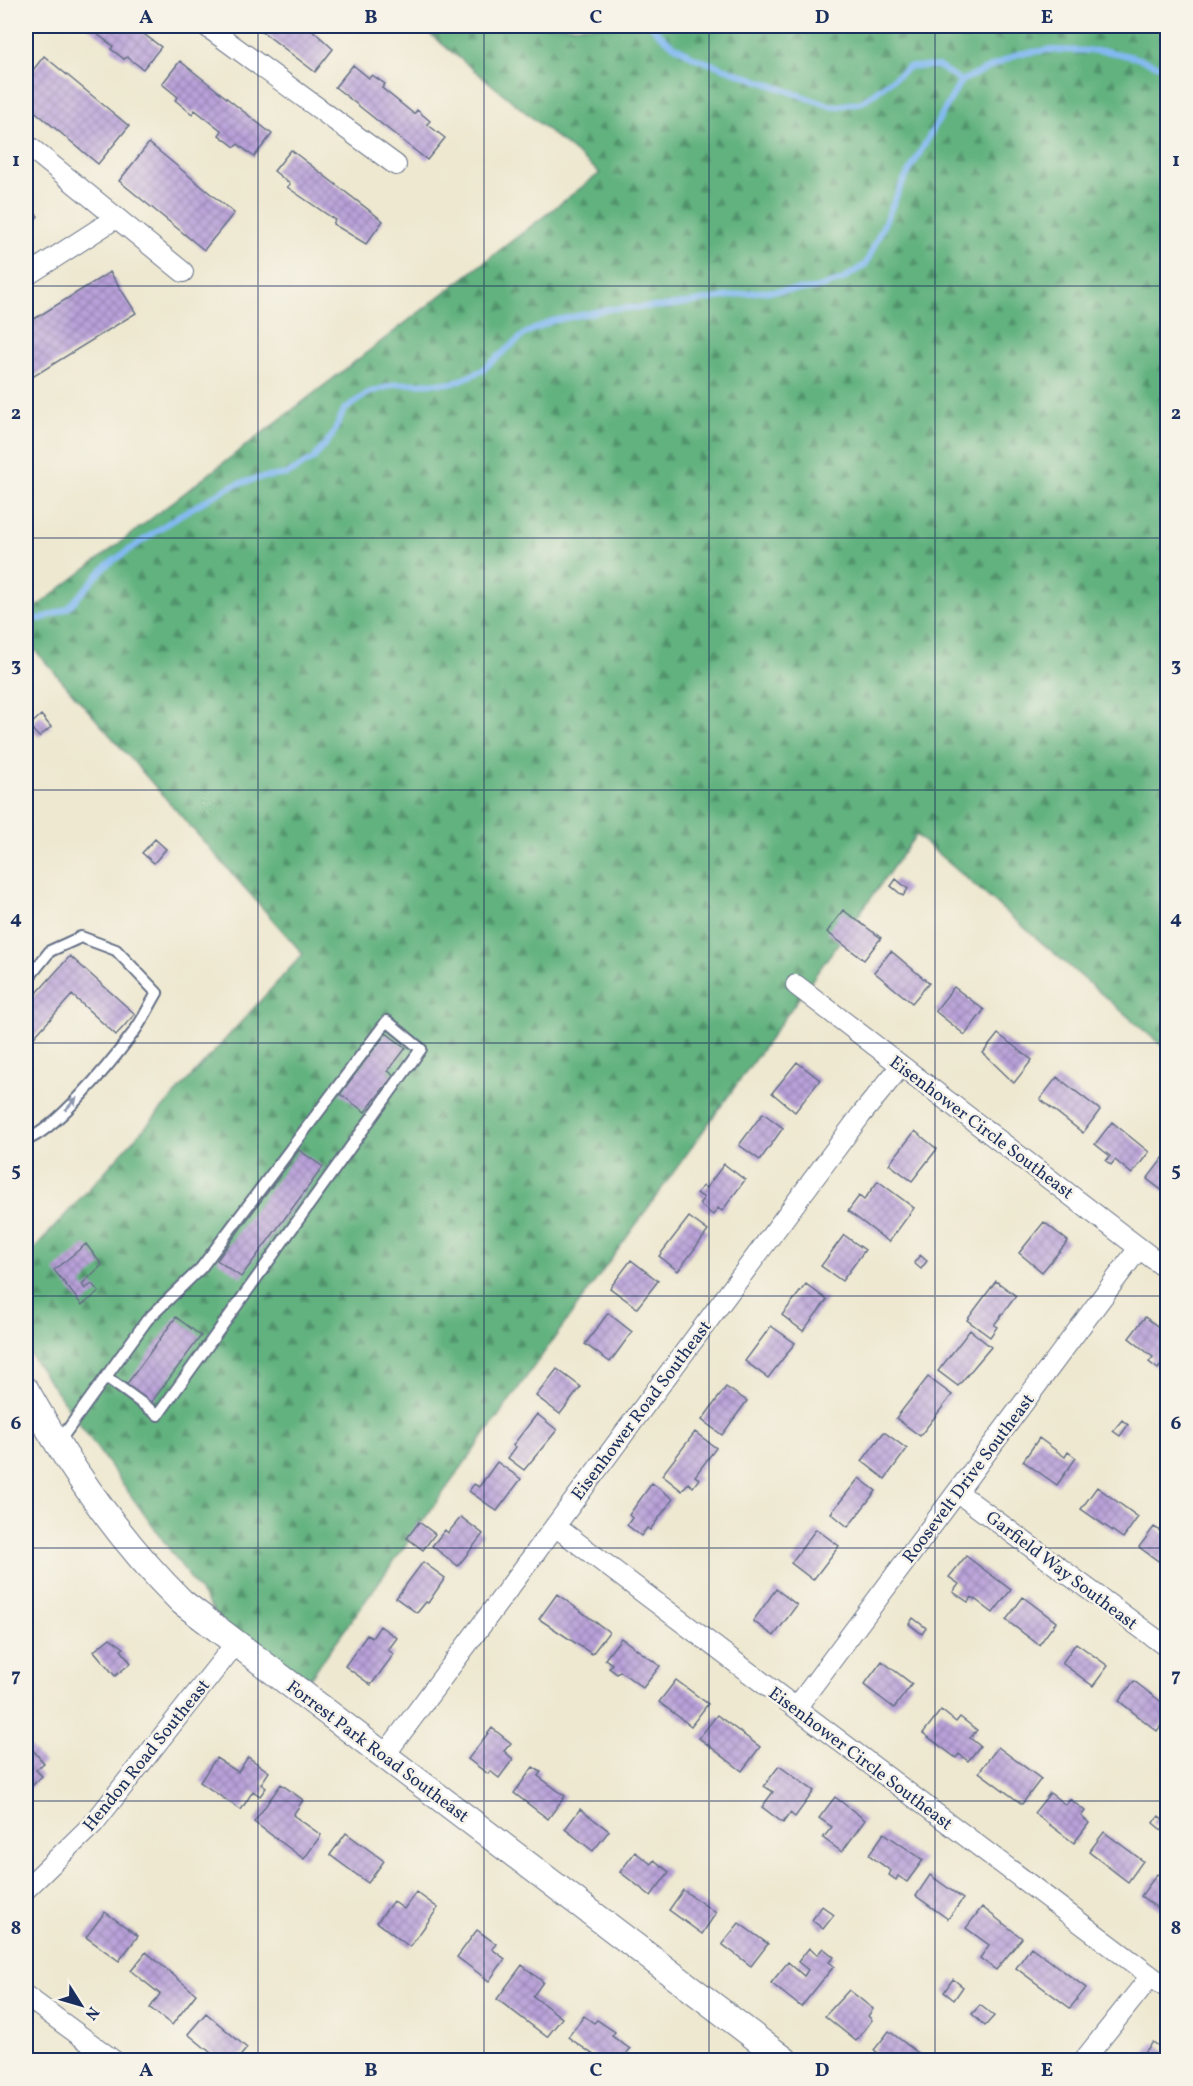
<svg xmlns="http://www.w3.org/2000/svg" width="1193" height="2086" font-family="Vollkorn,serif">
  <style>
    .forest { fill: url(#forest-firs); stroke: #3e706e; stroke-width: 1.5 }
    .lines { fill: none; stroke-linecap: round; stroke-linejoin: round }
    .stream { stroke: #83b9f2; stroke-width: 6 }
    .building { fill: url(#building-cross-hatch) }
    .service-casing { stroke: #657086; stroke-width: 14 }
    .minor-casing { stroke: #657086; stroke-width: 22 }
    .tertiary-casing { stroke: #657086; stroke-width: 28 }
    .service { stroke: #fff; stroke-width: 10 }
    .minor { stroke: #fff; stroke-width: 20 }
    .tertiary { stroke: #fff; stroke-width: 26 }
    .oneway { fill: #8d97ae }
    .grid { fill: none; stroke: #1b2f5e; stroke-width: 1.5; stroke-opacity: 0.55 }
    .labels { text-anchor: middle; stroke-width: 5; stroke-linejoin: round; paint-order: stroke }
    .street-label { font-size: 18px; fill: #1b2f5e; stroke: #f7f3e8 }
    .neatline { fill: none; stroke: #1b2f5e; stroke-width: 2 }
    .grid-label { font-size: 20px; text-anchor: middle; font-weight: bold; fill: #1b2f5e }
  </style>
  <defs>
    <pattern id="forest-firs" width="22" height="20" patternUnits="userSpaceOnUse" patternTransform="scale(1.5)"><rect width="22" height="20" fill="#62b27f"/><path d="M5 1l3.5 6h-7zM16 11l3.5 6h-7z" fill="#50916b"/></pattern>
    <pattern id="building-cross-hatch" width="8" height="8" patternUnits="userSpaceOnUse" patternTransform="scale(1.5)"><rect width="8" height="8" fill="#b9a1d9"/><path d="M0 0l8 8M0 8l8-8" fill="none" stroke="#9684b3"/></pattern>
  </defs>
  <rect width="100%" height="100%" fill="#f7f3e8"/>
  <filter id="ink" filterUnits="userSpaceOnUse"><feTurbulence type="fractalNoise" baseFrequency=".0167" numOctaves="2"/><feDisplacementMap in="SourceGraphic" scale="12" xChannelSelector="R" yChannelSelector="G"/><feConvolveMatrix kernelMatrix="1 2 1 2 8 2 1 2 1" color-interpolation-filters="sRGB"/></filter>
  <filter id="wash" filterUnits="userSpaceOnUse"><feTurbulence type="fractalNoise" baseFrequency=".008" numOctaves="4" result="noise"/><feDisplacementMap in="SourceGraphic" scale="24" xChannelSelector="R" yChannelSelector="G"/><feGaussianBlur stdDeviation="1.35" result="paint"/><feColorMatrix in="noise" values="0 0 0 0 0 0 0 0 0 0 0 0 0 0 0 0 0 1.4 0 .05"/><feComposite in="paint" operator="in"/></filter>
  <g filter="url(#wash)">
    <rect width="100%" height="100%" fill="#eee8d0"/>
    <path class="forest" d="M420 26H1167V1050L916 835 310 1678 225 1627 26 1349V1258L303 954 26 640V615L600 173Z"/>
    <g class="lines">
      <path class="stream" d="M651 26 670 43 695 58 833 107 862 102 909 67 938 66 961 81
        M26 617 41 619 68 608 107 565 180 515 231 486 259 478 288 474 313 459 332 436 344 410 368 393 396 384 454 383 481 371 526 333 552 321 610 309 668 306 755 292 814 289 842 280 866 264 902 184 961 81 1018 54 1047 50 1105 51 1134 57 1168 69"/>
    </g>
    <g id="blocks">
      <path class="building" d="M86 26H133L161 47 143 69 127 57 124 59 111 49 113 46Z
        M255 26H308L333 49 315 72Z
        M44 56 129 126 98 164 26 104V79Z
        M180 61 272 134 254 157 238 144 235 147 219 135 222 131 195 110 192 114 175 100 178 97 162 84Z
        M353 65 369 78 372 75 385 84 382 88 414 114 417 110 430 121 427 124 445 138 427 160 335 87Z
        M149 143 234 213 204 250 119 181Z
        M291 150 383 221 366 244 333 224 335 220 287 187 290 184 274 171Z
        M26 205 38 216 26 231Z
        M110 272 136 313 26 381V324Z
        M41 715 51 727 39 737 29 726Z
        M155 839 166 849 154 863 142 853Z
        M896 879 908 889 903 896 891 886Z
        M843 910 881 938 864 960 827 932Z
        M891 951 929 983 912 1003 874 972Z
        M70 956 135 1014 116 1035 72 995 26 1046V1005Z
        M954 987 984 1010 965 1035 935 1011Z
        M386 1033 406 1048 388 1071 394 1075 365 1112 340 1094Z
        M998 1034 1032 1060 1014 1083 983 1053Z
        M797 1062 820 1080 795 1112 772 1093Z
        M1057 1077 1100 1110 1083 1133 1040 1099Z
        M763 1113 783 1128 760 1160 739 1145Z
        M1112 1122 1149 1152 1132 1174 1115 1160 1111 1165 1106 1161 1110 1156 1095 1144Z
        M915 1131 937 1149 912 1181 889 1164Z
        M299 1150 323 1167 241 1277 217 1260Z
        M1164 1157 1168 1159V1195L1147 1179Z
        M724 1164 745 1180 722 1211 718 1208 713 1215 699 1204 704 1198 697 1193 703 1186 706 1188Z
        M878 1181 914 1208 889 1242 848 1211 859 1196 864 1200Z
        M689 1217 708 1231 678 1271 659 1256Z
        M1044 1222 1068 1241 1042 1272 1019 1253Z
        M844 1235 865 1250 842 1281 821 1266Z
        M86 1244 102 1265 82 1284 85 1289 92 1284 99 1292 82 1305 54 1270Z
        M920 1255 927 1261 921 1269 914 1263Z
        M631 1260 658 1281 637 1308 610 1288Z
        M996 1281 1016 1296 994 1325 997 1327 990 1337 967 1320Z
        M806 1284 827 1300 803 1331 782 1315Z
        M608 1313 632 1332 610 1362 585 1344Z
        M176 1317 201 1336 151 1403 126 1385Z
        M1145 1317 1168 1334V1356L1158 1369 1149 1362 1153 1357 1129 1338Z
        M771 1326 795 1343 768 1378 745 1361Z
        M970 1330 991 1347 958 1386 938 1371Z
        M557 1369 581 1387 560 1414 536 1396Z
        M928 1377 952 1395 920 1436 896 1418Z
        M726 1387 747 1401 722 1435 702 1420Z
        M537 1414 557 1430 524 1470 508 1458 516 1447 513 1445Z
        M1122 1420 1128 1425 1120 1436 1113 1431Z
        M695 1432 716 1448 695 1476 699 1479 693 1487 688 1483 682 1491 662 1475Z
        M884 1432 907 1449 885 1479 862 1461Z
        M1039 1438 1065 1457 1068 1452 1076 1458 1057 1485 1023 1461Z
        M497 1462 521 1479 497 1511 469 1491 474 1484 479 1487Z
        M859 1478 876 1491 848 1527 831 1513Z
        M652 1483 673 1499 650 1530 647 1528 641 1536 627 1525 632 1518 629 1515Z
        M1097 1487 1138 1517 1123 1538 1081 1509Z
        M461 1517 483 1534 458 1566 432 1546 445 1530 448 1533Z
        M419 1522 435 1534 423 1550 407 1538Z
        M1154 1527 1168 1536V1568L1139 1547Z
        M816 1529 839 1546 813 1580 791 1563Z
        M966 1556 1011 1590 993 1613 972 1597 968 1602 953 1592 959 1584 949 1577Z
        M423 1562 445 1578 428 1603 426 1602 417 1613 396 1598Z
        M776 1589 797 1605 774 1636 753 1621Z
        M557 1594 609 1632 592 1654 539 1619Z
        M1023 1597 1056 1622 1039 1645 1006 1620Z
        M913 1618 926 1628 922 1634 909 1624Z
        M380 1626 397 1638 388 1650 394 1654 371 1685 345 1666 367 1635 372 1638Z
        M110 1638 124 1648 121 1650 131 1663 115 1676 94 1651Z
        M621 1638 660 1666 643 1688 620 1671 617 1674 609 1668 612 1664 605 1659Z
        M1076 1643 1108 1666 1093 1686 1062 1663Z
        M882 1661 912 1684 894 1708 864 1685Z
        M676 1680 708 1704 691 1726 659 1702Z
        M1134 1681 1168 1707V1716L1157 1731 1119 1701Z
        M941 1710 956 1722 960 1717 977 1730 970 1738 980 1746 968 1761 959 1754 956 1758 923 1733Z
        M717 1715 760 1747 742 1771 699 1738Z
        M492 1728 511 1743 504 1751 513 1759 499 1778 490 1771 488 1774 468 1759Z
        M26 1742 44 1763 36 1770 42 1776 26 1792Z
        M998 1747 1041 1779 1022 1804 979 1772Z
        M248 1757 269 1772 261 1784 266 1788 260 1796 253 1791 241 1810 200 1782 216 1758 238 1772Z
        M779 1766 814 1791 795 1817 790 1813 783 1823 762 1807 773 1792 764 1786Z
        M533 1767 541 1772 538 1776 565 1796 548 1819 514 1793Z
        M281 1784 303 1800 293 1815 321 1835 304 1859 254 1822Z
        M1050 1793 1066 1805 1070 1799 1085 1811 1081 1816 1089 1823 1074 1843 1034 1813Z
        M835 1797 865 1820 842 1852 823 1838 832 1827 819 1818Z
        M580 1809 609 1831 593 1851 565 1829Z
        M1159 1816 1168 1824 1164 1832 1153 1823Z
        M1104 1832 1143 1861 1128 1882 1089 1852Z
        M346 1833 384 1861 368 1883 330 1855Z
        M884 1833 923 1860 907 1882 898 1876 896 1880 889 1875 891 1871 869 1855Z
        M635 1852 651 1864 654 1860 669 1872 651 1896 620 1872Z
        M1157 1874 1168 1882V1916L1141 1896Z
        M930 1875 963 1899 948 1919 916 1896Z
        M683 1890 716 1913 702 1934 669 1910Z
        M416 1892 438 1908 410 1947 377 1922 393 1901 404 1909Z
        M822 1906 834 1915 823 1929 812 1920Z
        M982 1907 1022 1938 996 1970 980 1958 989 1945 966 1928Z
        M105 1912 138 1936 119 1961 86 1937Z
        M739 1923 768 1944 751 1966 722 1944Z
        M477 1930 496 1944 492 1949 505 1959 489 1981 457 1957Z
        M1031 1947 1086 1988 1070 2008 1016 1968Z
        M809 1948 817 1955 823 1948 834 1957 829 1962 834 1966 801 2007 771 1983 788 1962 804 1976 808 1970 798 1962Z
        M146 1952 196 1994 172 2025 150 2008 160 1994 131 1971Z
        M522 1965 543 1982 533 1996 562 2018 547 2037 497 1999Z
        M953 1979 963 1987 954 2000 944 1992Z
        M849 1990 873 2009 868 2016 872 2020 856 2041 825 2016Z
        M980 2005 994 2016 985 2026 972 2014Z
        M206 2013 247 2048 237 2060H213L216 2057 188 2034Z
        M584 2016 594 2023 597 2020 615 2032 612 2036 630 2049 622 2060H601L568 2037Z
        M889 2031 922 2056 919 2060H888L874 2050Z
        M1153 2042 1168 2053V2060H1139Z"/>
    </g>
  </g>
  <g filter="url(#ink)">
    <use href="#blocks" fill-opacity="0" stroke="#657086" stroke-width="1.5"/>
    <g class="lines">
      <g class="service-casing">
        <path id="service" d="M26 981 50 951 81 937 116 950 157 993C148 1008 141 1024 130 1037 110 1064 55 1130 26 1140
          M58 1443 147 1320 201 1268 387 1021 421 1049 158 1415 106 1377"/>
      </g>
      <g class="minor-casing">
        <path id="minor" d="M206 26 396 165
          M26 144 183 272
          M26 276 116 218
          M796 985 1168 1270
          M957 1492 1168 1648
          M555 1526 1168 1989
          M796 1708 1139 1248
          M384 1756 861 1115 901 1066
          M26 1889 94 1823 236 1643
          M26 1996 113 2060
          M1084 2060 1150 1977"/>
      </g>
      <g class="tertiary-casing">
        <path id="tertiary" d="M26 1390C69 1467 118 1539 182 1602L785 2060"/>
      </g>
      <use href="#service" class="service"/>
      <use href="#minor" class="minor"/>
      <use href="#tertiary" class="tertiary"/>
    </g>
    <defs><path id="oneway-solid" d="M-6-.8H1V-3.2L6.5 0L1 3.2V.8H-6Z" transform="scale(1.5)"/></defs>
    <use class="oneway" href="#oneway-solid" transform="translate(71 1104) rotate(-48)"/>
  </g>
  <path class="grid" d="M258 26V2060M484 26V2060M709 26V2060M935 26V2060M26 286H1168M26 538H1168M26 790H1168M26 1043H1168M26 1296H1168M26 1548H1168M26 1801H1168"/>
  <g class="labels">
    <g class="street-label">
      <text transform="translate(982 1127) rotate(37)" y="6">Eisenhower Circle Southeast</text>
      <text transform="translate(641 1410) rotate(-53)" y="6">Eisenhower Road Southeast</text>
      <text transform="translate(968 1478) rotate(-53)" y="6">Roosevelt Drive Southeast</text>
      <text transform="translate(1062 1570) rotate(37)" y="6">Garfield Way Southeast</text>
      <text transform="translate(378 1751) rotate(37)" y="6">Forrest Park Road Southeast</text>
      <text transform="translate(146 1755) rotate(-51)" y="6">Hendon Road Southeast</text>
      <text transform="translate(861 1758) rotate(37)" y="6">Eisenhower Circle Southeast</text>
    </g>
  </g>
  <rect width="1193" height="2086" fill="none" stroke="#f7f3e8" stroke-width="66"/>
  <g transform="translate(81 2005) rotate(127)" stroke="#f7f3e8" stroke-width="4.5" paint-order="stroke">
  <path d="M0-4.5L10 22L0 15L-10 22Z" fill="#1b2f5e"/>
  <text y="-9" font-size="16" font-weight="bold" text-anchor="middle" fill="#1b2f5e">N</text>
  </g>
  <rect x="33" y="33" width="1127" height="2020" class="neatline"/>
  <g class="grid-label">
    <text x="146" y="23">A</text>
    <text x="371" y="23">B</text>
    <text x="596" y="23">C</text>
    <text x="822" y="23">D</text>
    <text x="1047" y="23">E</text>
    <text x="16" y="166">1</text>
    <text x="1176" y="166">1</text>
    <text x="16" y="419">2</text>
    <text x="1176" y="419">2</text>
    <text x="16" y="671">3</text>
    <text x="1176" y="671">3</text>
    <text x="16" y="924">4</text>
    <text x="1176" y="924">4</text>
    <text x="16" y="1176">5</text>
    <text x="1176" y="1176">5</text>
    <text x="16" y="1429">6</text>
    <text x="1176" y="1429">6</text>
    <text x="16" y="1681">7</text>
    <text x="1176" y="1681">7</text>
    <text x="16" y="1934">8</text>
    <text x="1176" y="1934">8</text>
    <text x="146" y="2076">A</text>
    <text x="371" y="2076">B</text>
    <text x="596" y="2076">C</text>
    <text x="822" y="2076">D</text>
    <text x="1047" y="2076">E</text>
  </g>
</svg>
